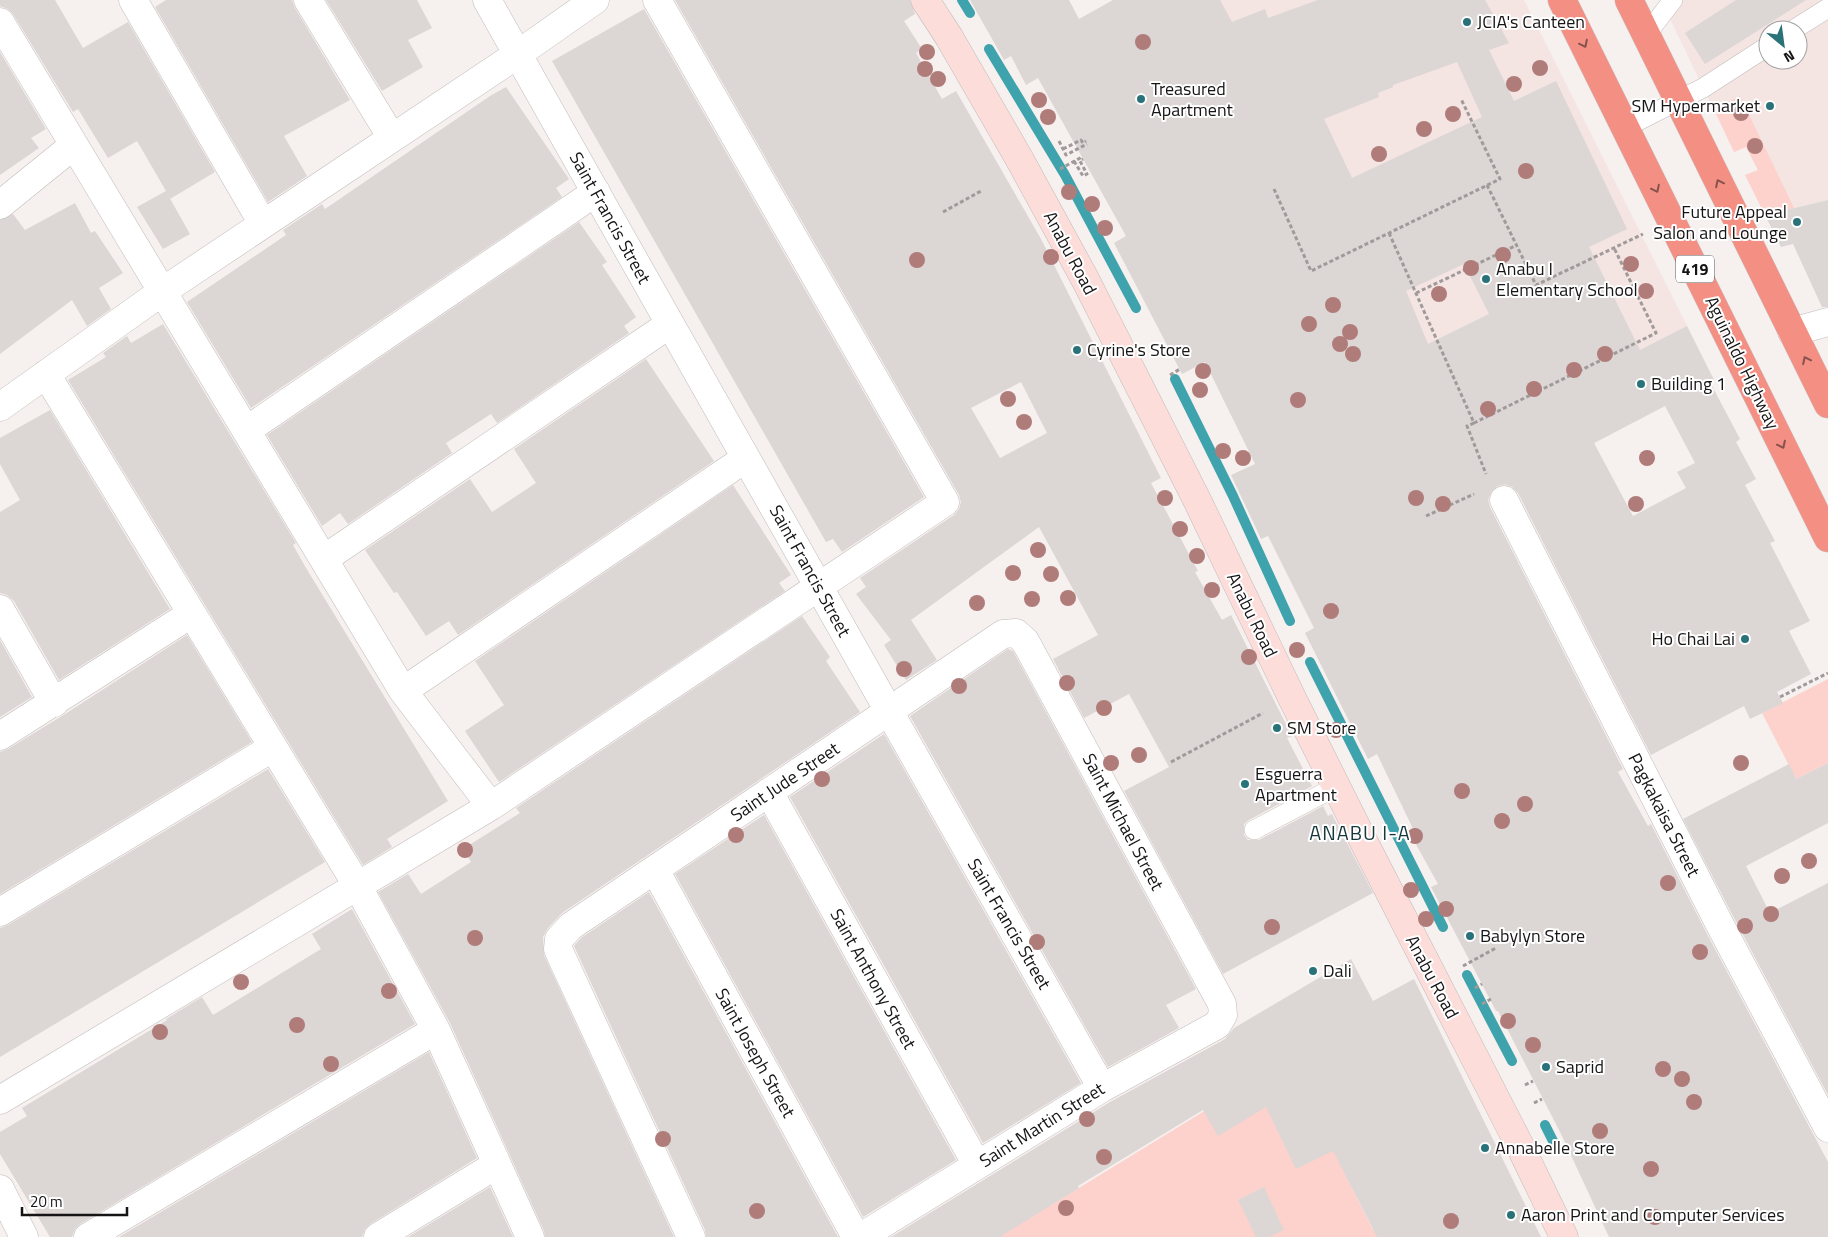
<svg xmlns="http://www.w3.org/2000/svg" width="1828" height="1237" font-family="'Titillium Web',sans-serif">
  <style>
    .built { fill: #f4e4e2; fill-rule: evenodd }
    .green { fill: #fdd2cc }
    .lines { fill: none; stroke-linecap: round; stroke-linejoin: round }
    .stream { stroke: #3ea3ac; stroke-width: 10 }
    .building { fill: #dcd6d5; fill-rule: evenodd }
    .lane-casing { stroke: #c1bbba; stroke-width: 20 }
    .street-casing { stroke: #c1bbba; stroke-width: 29 }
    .secondary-casing { stroke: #c1bbba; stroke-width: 29 }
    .highway-casing { stroke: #cccbcb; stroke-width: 29 }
    .path { stroke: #a09b9a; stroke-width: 3; stroke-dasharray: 4 2.5; stroke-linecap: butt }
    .lane { stroke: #fff; stroke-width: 19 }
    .street { stroke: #fff; stroke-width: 28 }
    .secondary { stroke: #fcddda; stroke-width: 28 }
    .highway { stroke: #f48f84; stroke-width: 28 }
    .tree { fill: #af7c7a }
    .oneway { stroke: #85524c }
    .poi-dot { fill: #297279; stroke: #fff; stroke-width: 2 }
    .labels { text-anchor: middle; stroke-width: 4; stroke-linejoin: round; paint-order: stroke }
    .shield { fill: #fff; stroke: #5c5a5a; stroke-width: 1 }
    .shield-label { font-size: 16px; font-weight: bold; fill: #161414 }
    .poi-label { font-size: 18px; fill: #161414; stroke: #fff; text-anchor: start }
    .street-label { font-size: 18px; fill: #161414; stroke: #fff }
    .quarter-label { font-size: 20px; letter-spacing: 1px; fill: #16383b; stroke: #fff }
  </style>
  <rect width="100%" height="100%" fill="#f6f0ef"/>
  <path class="built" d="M1139 0H1524L1714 380 1422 534Z
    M1661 0H1828V200L1765 215 1745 175 1758 170 1746 147 1734 152ZM1768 30H1798V60H1768Z"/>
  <path class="green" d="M1740 96 1794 208 1765 215 1745 175 1758 170 1746 147 1734 152 1714 109Z
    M1828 679V763L1796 779 1762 713Z
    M1270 1064 1361 1168 1346 1176 1373 1230 1388 1222 1395 1237H999L1237 1091Z"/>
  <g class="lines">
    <path class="stream" d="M962 0 970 13
      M989 49 1065 175 1136 308
      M1175 379 1233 496 1290 621
      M1310 662 1443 927
      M1467 975 1512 1061
      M1545 1125 1553 1141"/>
  </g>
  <path class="building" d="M0 0H55L83 48 128 22 215 172 170 199 168 195 190 234 163 249 137 207 166 191 137 141 108 158 78 109 73 112 13 14 8 9 0 6Z
    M166 0H292L295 8 350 100 284 136 307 176 268 202 155 7Z
    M326 0H417L432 28 408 40 423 67 382 91Z
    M675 0H910L915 14 904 21 922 49 916 53 942 99 956 91 1041 239 1161 478 1151 483 1198 571 1195 572 1222 620 1231 615 1292 736 1287 738 1312 786 1249 820 1244 824V835L1248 840H1259L1323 806 1328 816 1332 814 1373 893 1223 974 1124 791 1169 767 1129 694 1084 718 1053 659 1098 635 1039 527 911 620 937 660 906 680 884 645 891 640 856 594 866 587 860 578 954 515 959 509 961 502 959 495ZM1021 382 1047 433 1000 458 971 408Z
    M970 0H1069L1079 19 1113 0H1220L1232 22 1265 9 1268 18 1318 0H1485L1509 43 1489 50 1514 101 1556 81 1627 229 1589 247 1640 350 1687 326 1714 380 1710 382 1740 439 1736 442 1756 479 1745 485 1775 541 1770 543 1810 621 1789 631 1811 674 1777 692 1783 703 1750 719 1744 706 1651 755 1518 493 1512 487 1505 484 1497 486 1491 492 1488 499 1490 507 1623 769 1618 772 1648 826 1651 824 1706 932 1828 1162V1237H1609L1562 1136 1498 1011H1496L1431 887 1438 884 1413 839 1417 837 1377 754 1368 759 1305 633 1314 628 1268 536 1261 539 1255 526 1231 475 1255 464 1205 362 1182 374 1114 243 1126 236 1038 78 1026 85 1011 56 1004 60ZM1457 62 1482 117 1352 178 1324 119 1379 97 1378 93 1393 87V85ZM1464 264 1489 314 1428 344 1406 291ZM1665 406 1695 463 1677 472 1686 488 1633 516 1594 443Z
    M1736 0H1806L1705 64 1685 33Z
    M644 9 924 497 842 552 833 539 826 542 552 61Z
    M0 52 46 129 31 138 39 148 0 175Z
    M506 87 569 179 556 188 562 197 251 408 187 302 286 235 283 230 322 204 325 209 490 96Z
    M1828 200V307H1822L1793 244 1781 247 1765 215Z
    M75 203 91 233 95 231 123 273 99 288 111 309 87 326 72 300 0 354V220L13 214 25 230Z
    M579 222 607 262 602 265 636 317 624 326 629 333 497 423 491 414 446 443 452 453 348 524 340 513 322 526 267 435Z
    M163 324 296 543 293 545 306 568 448 801 387 839 392 847 363 865 68 380 106 357 103 353 127 336 131 343Z
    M646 359 714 461 458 635 449 621 426 636 397 592 394 593 365 550 470 479 492 512 536 483 514 449Z
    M50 410 170 609 59 680 14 601 7 595 0 593V512L20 500 0 464V438Z
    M733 485 791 575 779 583 785 591 499 782 465 731 504 705 475 661Z
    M802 616 830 657 826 661 860 712 562 913 548 928 543 937 544 955 674 1237H545L544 1231 450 1023 378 892 408 874 421 894 471 862 463 849 520 813 516 808Z
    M187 635 252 742 0 894V752L8 749 62 716Z
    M0 640 32 697 0 717Z
    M1008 649 1013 651 1196 989 1166 1005 1179 1028 1108 1067 910 716Z
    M884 734 1081 1083 983 1143 790 797Z
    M1828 763V823L1746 866 1770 913 1828 883V1095L1734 918 1683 819 1789 764 1796 779Z
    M268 769 325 862 0 1057V928L8 925Z
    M764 815 956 1160 863 1217 675 874Z
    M649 892 838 1237H706L705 1230 574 946 581 938Z
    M352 909 415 1024 80 1224 75 1229 72 1237H50L0 1154V1132L27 1116 22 1108 167 1020 166 1019 202 997 213 1015 280 974 321 949 312 934Z
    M1351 959 1373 1001 1414 979 1541 1237H1377L1333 1151 1296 1169 1266 1107 1218 1136 1203 1110 1078 1186 1079 1188 1000 1237H891L1110 1102 1225 1039 1234 1028Z
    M429 1052 477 1158 370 1224 365 1229 362 1237H119Z
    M490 1187 513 1237H408Z
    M1264 1187 1284 1230 1269 1237H1256L1238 1200Z"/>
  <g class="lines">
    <g class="lane-casing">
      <path id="lane" d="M1793 30 1828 8
        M1646 35 1673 0
        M1626 127 1703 88 1768 46
        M1254 830 1337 786"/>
    </g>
    <g class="street-casing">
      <path id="street" d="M133 0 263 224
        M308 0 392 138
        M487 0 1102 1088
        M0 22 403 691 491 806
        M0 205 74 145
        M1792 332 1828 322
        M46 374 357 885 436 1030 530 1237
        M0 407 163 291 518 54 595 0
        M247 430 596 192
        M1504 500 1720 925 1828 1128
        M324 559 670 324
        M0 609 54 703
        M403 691 746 458
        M0 736 191 614
        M769 792 977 1165
        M655 870 856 1237
        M0 912 272 748
        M0 1100 491 806 945 502 657 0
        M0 1189 24 1237
        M88 1237 436 1030
        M378 1237 496 1165
        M691 1237 562 958 558 949 559 939 571 926 1003 634 1016 633 1025 641 1222 1004 1223 1015 1217 1025 1102 1088 861 1237"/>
    </g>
    <g class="secondary-casing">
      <path id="secondary" d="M925 0 949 37 1020 160 1085 279 1197 500 1292 698 1368 850 1520 1146 1564 1237"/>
    </g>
    <g class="highway-casing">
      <path id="highway" d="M1562 0 1828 538
        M1629 0 1828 404"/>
    </g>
    <path class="path" d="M1059 141 1066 155 1087 144
      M1063 149 1081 140 1083 143 1086 141
      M1074 161 1083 176 1087 174 1080 161 1083 159
      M1060 169 1082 157
      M1487 185 1536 285 1643 234
      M1274 189 1311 271 1500 179 1461 99
      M943 212 981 191
      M1389 233 1474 423 1656 333 1614 248
      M1416 293 1517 245
      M1170 375 1180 369
      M1474 423 1467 426 1486 474
      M1426 516 1474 494
      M1780 697 1828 673
      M1171 762 1263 713
      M1463 966 1496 948
      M1475 988 1482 984
      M1482 1004 1491 999
      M1525 1085 1533 1081
      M1534 1103 1542 1099"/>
    <use href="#lane" class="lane"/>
    <use href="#street" class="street"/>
    <use href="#secondary" class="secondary"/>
    <use href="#highway" class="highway"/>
  </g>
  <g class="tree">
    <circle cx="1143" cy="42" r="8"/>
    <circle cx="927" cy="52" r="8"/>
    <circle cx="1540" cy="68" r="8"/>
    <circle cx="925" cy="69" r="8"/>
    <circle cx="938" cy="79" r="8"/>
    <circle cx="1514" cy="84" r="8"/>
    <circle cx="1039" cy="100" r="8"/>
    <circle cx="1741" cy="113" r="8"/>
    <circle cx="1453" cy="114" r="8"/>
    <circle cx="1048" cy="117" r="8"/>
    <circle cx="1424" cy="129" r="8"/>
    <circle cx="1755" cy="146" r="8"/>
    <circle cx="1379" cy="154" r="8"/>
    <circle cx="1526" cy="171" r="8"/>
    <circle cx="1069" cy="192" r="8"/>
    <circle cx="1092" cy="204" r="8"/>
    <circle cx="1105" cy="228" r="8"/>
    <circle cx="1503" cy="255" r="8"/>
    <circle cx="1051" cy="257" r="8"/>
    <circle cx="917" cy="260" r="8"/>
    <circle cx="1631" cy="264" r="8"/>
    <circle cx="1471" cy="268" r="8"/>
    <circle cx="1646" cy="291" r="8"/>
    <circle cx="1439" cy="294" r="8"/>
    <circle cx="1333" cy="305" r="8"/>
    <circle cx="1309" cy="324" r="8"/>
    <circle cx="1350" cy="332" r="8"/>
    <circle cx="1340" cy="344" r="8"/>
    <circle cx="1353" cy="354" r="8"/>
    <circle cx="1605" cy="354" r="8"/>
    <circle cx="1574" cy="370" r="8"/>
    <circle cx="1203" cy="371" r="8"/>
    <circle cx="1534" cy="389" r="8"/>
    <circle cx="1200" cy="390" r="8"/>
    <circle cx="1008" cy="399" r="8"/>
    <circle cx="1298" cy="400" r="8"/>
    <circle cx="1488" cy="409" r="8"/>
    <circle cx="1024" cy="422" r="8"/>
    <circle cx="1223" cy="451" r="8"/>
    <circle cx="1243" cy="458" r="8"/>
    <circle cx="1647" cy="458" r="8"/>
    <circle cx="1165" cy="498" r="8"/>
    <circle cx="1416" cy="498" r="8"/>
    <circle cx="1443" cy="504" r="8"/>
    <circle cx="1636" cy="504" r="8"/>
    <circle cx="1180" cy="529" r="8"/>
    <circle cx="1038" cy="550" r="8"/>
    <circle cx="1197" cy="556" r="8"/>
    <circle cx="1013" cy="573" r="8"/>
    <circle cx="1051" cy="574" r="8"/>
    <circle cx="1212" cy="590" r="8"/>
    <circle cx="1068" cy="598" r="8"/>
    <circle cx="1032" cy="599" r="8"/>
    <circle cx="977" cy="603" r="8"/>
    <circle cx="1331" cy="611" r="8"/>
    <circle cx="1297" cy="650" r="8"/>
    <circle cx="1249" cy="657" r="8"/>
    <circle cx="904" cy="669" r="8"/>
    <circle cx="1067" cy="683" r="8"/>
    <circle cx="959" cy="686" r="8"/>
    <circle cx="1104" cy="708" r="8"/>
    <circle cx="1336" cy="730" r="8"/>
    <circle cx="1139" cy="755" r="8"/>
    <circle cx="1111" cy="763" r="8"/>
    <circle cx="1741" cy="763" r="8"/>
    <circle cx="822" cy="779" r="8"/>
    <circle cx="1462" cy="791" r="8"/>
    <circle cx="1525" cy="804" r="8"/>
    <circle cx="1502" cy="821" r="8"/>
    <circle cx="736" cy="835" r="8"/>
    <circle cx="1415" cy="836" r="8"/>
    <circle cx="465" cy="850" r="8"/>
    <circle cx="1809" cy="861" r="8"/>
    <circle cx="1782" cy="876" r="8"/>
    <circle cx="1668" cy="883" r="8"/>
    <circle cx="1411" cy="890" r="8"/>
    <circle cx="1446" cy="909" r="8"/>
    <circle cx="1771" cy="914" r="8"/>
    <circle cx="1426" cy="919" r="8"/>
    <circle cx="1745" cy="926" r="8"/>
    <circle cx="1272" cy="927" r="8"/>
    <circle cx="475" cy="938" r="8"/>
    <circle cx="1037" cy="942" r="8"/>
    <circle cx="1700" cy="952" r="8"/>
    <circle cx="241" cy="982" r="8"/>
    <circle cx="389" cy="991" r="8"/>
    <circle cx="1508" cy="1021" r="8"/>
    <circle cx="297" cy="1025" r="8"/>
    <circle cx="160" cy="1032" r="8"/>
    <circle cx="1533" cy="1045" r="8"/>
    <circle cx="331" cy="1064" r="8"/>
    <circle cx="1663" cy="1069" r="8"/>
    <circle cx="1682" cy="1079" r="8"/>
    <circle cx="1694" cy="1102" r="8"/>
    <circle cx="1087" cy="1119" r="8"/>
    <circle cx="1600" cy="1131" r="8"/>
    <circle cx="663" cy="1139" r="8"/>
    <circle cx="1104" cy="1157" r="8"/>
    <circle cx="1651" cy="1169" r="8"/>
    <circle cx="1066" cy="1208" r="8"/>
    <circle cx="757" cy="1211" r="8"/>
    <circle cx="1655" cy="1217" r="8"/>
    <circle cx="1451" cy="1221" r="8"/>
  </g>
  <defs><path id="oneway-chevron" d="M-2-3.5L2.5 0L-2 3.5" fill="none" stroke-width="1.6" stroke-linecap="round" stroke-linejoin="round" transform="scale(1.25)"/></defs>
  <g class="oneway">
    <use href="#oneway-chevron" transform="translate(1584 44) rotate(64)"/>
    <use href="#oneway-chevron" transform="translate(1719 183) rotate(-116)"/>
    <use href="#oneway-chevron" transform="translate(1656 189) rotate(64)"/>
    <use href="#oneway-chevron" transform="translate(1806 360) rotate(-116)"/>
    <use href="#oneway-chevron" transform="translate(1782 445) rotate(64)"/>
  </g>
  <g class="poi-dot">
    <circle cx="1467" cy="22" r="5"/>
    <circle cx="1141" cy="99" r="5"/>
    <circle cx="1770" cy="106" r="5"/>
    <circle cx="1797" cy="222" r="5"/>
    <circle cx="1486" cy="279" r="5"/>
    <circle cx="1077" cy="350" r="5"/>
    <circle cx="1641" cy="384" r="5"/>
    <circle cx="1745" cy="639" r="5"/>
    <circle cx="1277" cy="728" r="5"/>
    <circle cx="1245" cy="784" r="5"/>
    <circle cx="1470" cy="936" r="5"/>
    <circle cx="1313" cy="971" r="5"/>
    <circle cx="1546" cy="1067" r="5"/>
    <circle cx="1485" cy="1148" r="5"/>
    <circle cx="1511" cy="1215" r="5"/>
  </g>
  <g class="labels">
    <rect class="shield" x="1676" y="255.5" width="38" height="27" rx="4"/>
    <g class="shield-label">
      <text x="1695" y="275">419</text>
    </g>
    <g class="poi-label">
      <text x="1477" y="28">JCIA's Canteen</text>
      <text x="1151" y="95">Treasured<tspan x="1151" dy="21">Apartment</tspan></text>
      <text x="1760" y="112" text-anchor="end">SM Hypermarket</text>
      <text x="1787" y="218" text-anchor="end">Future Appeal<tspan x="1787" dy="21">Salon and Lounge</tspan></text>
      <text x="1496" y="275">Anabu I<tspan x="1496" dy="21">Elementary School</tspan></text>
      <text x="1087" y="356">Cyrine's Store</text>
      <text x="1651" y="390">Building 1</text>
      <text x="1735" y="645" text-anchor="end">Ho Chai Lai</text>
      <text x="1287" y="734">SM Store</text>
      <text x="1255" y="780">Esguerra<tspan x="1255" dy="21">Apartment</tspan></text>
      <text x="1480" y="942">Babylyn Store</text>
      <text x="1323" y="977">Dali</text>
      <text x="1556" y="1073">Saprid</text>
      <text x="1495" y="1154">Annabelle Store</text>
      <text x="1521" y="1221">Aaron Print and Computer Services</text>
    </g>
    <g class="street-label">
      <text transform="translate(610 218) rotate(61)" y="6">Saint Francis Street</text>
      <text transform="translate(1070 253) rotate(62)" y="6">Anabu Road</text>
      <text transform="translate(1742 363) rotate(64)" y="6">Aguinaldo Highway</text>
      <text transform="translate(810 571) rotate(61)" y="6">Saint Francis Street</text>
      <text transform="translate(1252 615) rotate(64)" y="6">Anabu Road</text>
      <text transform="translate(785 782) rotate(-34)" y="6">Saint Jude Street</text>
      <text transform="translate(1664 815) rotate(63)" y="6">Pagkakaisa Street</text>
      <text transform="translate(1123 822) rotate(62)" y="6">Saint Michael Street</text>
      <text transform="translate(1009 924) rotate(60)" y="6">Saint Francis Street</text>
      <text transform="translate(1432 977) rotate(62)" y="6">Anabu Road</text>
      <text transform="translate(873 979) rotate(61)" y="6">Saint Anthony Street</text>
      <text transform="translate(755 1053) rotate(61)" y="6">Saint Joseph Street</text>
      <text transform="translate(1042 1125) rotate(-32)" y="6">Saint Martin Street</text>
    </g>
    <g class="quarter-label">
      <text x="1360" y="840">ANABU I-A</text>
    </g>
  </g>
  <g transform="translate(1783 45) rotate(151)"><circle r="24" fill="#ffffff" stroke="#a2a1a1"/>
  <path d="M0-4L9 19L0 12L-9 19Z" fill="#297279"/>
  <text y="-8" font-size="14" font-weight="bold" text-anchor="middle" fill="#161414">N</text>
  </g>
  <path d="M22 1207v8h105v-8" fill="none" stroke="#161414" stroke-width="2.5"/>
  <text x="30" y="1207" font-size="15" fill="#161414" stroke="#ffffff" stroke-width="4" paint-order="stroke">20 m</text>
</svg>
